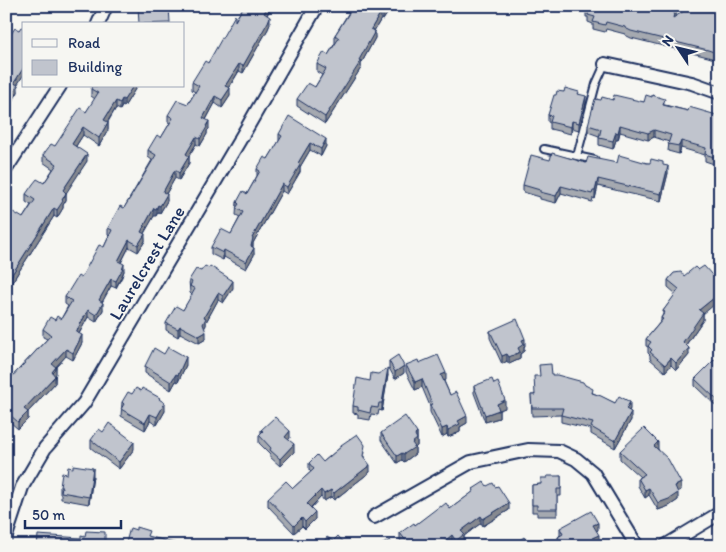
<svg xmlns="http://www.w3.org/2000/svg" width="726" height="552" font-family="Itim,sans-serif">
  <style>
    .lines { fill: none; stroke-linecap: round; stroke-linejoin: round }
    .service-casing { stroke: #1b2f5e; stroke-width: 10 }
    .minor-casing { stroke: #1b2f5e; stroke-width: 16 }
    .service { stroke: #f6f6f2; stroke-width: 6 }
    .minor { stroke: #f6f6f2; stroke-width: 12 }
    .wall { fill: #a5a9b0; stroke: #1b2f5e }
    .shaded-wall { fill: #868990; stroke: #1b2f5e }
    .building { fill: #c0c4cd; stroke: #1b2f5e }
    .labels { text-anchor: middle; stroke-width: 4; stroke-linejoin: round; paint-order: stroke }
    .street-label { font-size: 18px; fill: #1b2f5e; stroke: #f6f6f2 }
  </style>
  <rect width="100%" height="100%" fill="#f6f6f2"/>
  <filter id="ink" filterUnits="userSpaceOnUse"><feTurbulence type="fractalNoise" baseFrequency=".02" numOctaves="2"/><feDisplacementMap in="SourceGraphic" scale="10" xChannelSelector="R" yChannelSelector="G"/><feConvolveMatrix kernelMatrix="1 2 1 2 8 2 1 2 1" color-interpolation-filters="sRGB"/></filter>
  <g filter="url(#ink)">
    <g class="lines">
      <g class="service-casing">
        <path id="service" d="M544 149 595 160
          M577 156 596 84 605 64"/>
      </g>
      <g class="minor-casing">
        <path id="minor" d="M98 24 106 6
          M605 64 692 83 720 93
          M6 169 60 86
          M374 517 471 462 528 450 559 451 576 459 593 473 637 546
          M6 536 22 487 45 448 84 403 248 126 317 6
          M665 546 720 513"/>
      </g>
      <use href="#service" class="service"/>
      <use href="#minor" class="minor"/>
    </g>
    <path class="wall" d="M244 6H272L267 15 270 24 268 29 243 73 239 71 229 88 230 96 222 108 215 103 206 120 209 129 207 131V134L200 146 196 144 189 156V163L179 180 175 178 166 194 167 201 160 213 158 212 156 216H154L144 233 145 241 138 252 129 247 121 263 124 271 122 277 116 288 111 286 102 302 103 310 96 322 88 317 79 334 82 343 73 360 66 356 56 367 55 383 28 412V419L18 429 10 422 9 424 6 422V383L47 339 43 337V329L55 320 61 319 68 306 65 304V297L81 278 104 247 109 236 108 235V228L124 208 152 160 148 157V150L161 138 170 123 168 122V115L188 104 195 92 192 90V82L208 63Z
      M349 6H389V11L383 20 381 19 374 31 375 38 361 64V68L325 124 297 106V99L315 87 322 75 317 72V64L328 55 335 43V35L349 12Z
      M678 6 675 17 717 15 720 16V61L708 57 631 38 625 35V34L606 29 605 32 593 29V24L588 22V17H586V9Z
      M24 28V74L17 85 18 92 11 104 6 101V32L11 34Z
      M137 86 124 107 122 106 120 110 116 108 108 122V130L99 146 83 135 76 146 87 161 66 192V200L63 205V208L57 218 54 216 9 287 6 285V223L23 218 31 205 26 202V194L44 183 53 169 43 162V155L55 146 86 112 95 99 91 96V89Z
      M564 92 579 94 586 103 579 130 572 128 571 134 550 129V123L548 122V115L556 95Z
      M601 100H613L644 102 665 105 688 111 720 116V157L717 165 705 161V155L681 148 679 154 668 151 669 142 654 137 648 140 620 132 618 140H616L613 149 599 145V136L588 132V125Z
      M279 134 326 146 321 156 310 150 300 167V172L287 194 282 191 253 243V247L254 255 246 269 224 257 223 260 211 254V247L231 234 240 217 236 215 237 202 247 194 257 176V169L268 159 279 141Z
      M550 160 586 163H647L663 165 668 173 661 201 598 186 595 199 593 198 592 202 561 193 556 203 540 199V197L523 192V185Z
      M674 273 703 314V320L686 345 689 355 676 370 671 365 665 372 650 359V355L648 353V347L646 346V339L661 321V318L663 314V311L676 294 668 287V280Z
      M189 280 233 288 223 303 218 300 206 322V325L204 328 206 339 199 343 180 333 178 337 166 330V323L183 310 192 295 190 293Z
      M490 331 525 346H524V351L520 354V359L509 364 507 361 502 364 490 338Z
      M389 361 404 373 395 379 389 368Z
      M720 362V407L717 404 716 406 695 386V379Z
      M419 363 446 380 444 381 450 395 467 423 460 427V432L448 437 447 434 442 437 430 412V406L422 387 415 390 406 372V365Z
      M186 365 178 382 176 381 171 390 145 373V366Z
      M388 375 382 411 379 410 378 415 371 414 370 420 358 418V414L353 413V406L370 381Z
      M552 375 585 385 593 393 615 403 630 409 629 411 631 420 615 448 591 434V429L561 422V415L532 416 531 395H534Z
      M474 386 505 408 499 410V418L485 422 474 393Z
      M132 394 160 400 165 411 157 425 150 421 145 430 121 416 122 402Z
      M261 430 290 438 288 440 294 452 280 466 270 457V454L259 443V435L261 433Z
      M381 433H417V446L415 448V454L404 462 402 460 397 463 381 440Z
      M91 440 134 449 119 469 91 448Z
      M341 445 365 452 364 457 370 472 334 500 331 497 324 501 321 497 311 508 315 519 305 529 302 526 294 533 268 506V498L293 488 311 472 309 470V463L323 462 341 447Z
      M658 449 681 490 677 492 678 500 669 506 658 510 649 495 645 498 638 486V478L640 477 620 459V451Z
      M67 474 93 476 89 504 61 499V494H60V487Z
      M561 476V496H557V516H537V512H532V485L541 484 547 478Z
      M487 486 509 510 483 526 481 523 464 536V542L458 546H454L452 543 448 546H405L400 540V533L415 525 441 507 450 509 473 492V489Z
      M560 528 598 530 596 531 599 542 596 544 597 546H559L558 544V537L560 535Z"/>
    <path class="shaded-wall" d="M268 6H272L264 20V13Z
      M387 6H389V11L383 20V13Z
      M676 6H678V8L673 25V18Z
      M381 12V19L371 36V29Z
      M270 17V24L268 29 243 73V66Z
      M375 31V38L361 64V68L325 124V117Z
      M239 64V71L225 93V86Z
      M24 67V74L14 90V83Z
      M18 85V92L11 104V97Z
      M133 86H137L124 107V100Z
      M230 88V96L222 108V100Z
      M215 96V103L203 125V118Z
      M586 96V103L579 130V123Z
      M122 99V106L120 110V103Z
      M116 101V108L104 127V120Z
      M209 121V129L207 131V134L200 146V139Z
      M572 121V128L571 134V127Z
      M108 122V130L99 146V138Z
      M620 125V132L618 140V133Z
      M83 127V135L72 152V144Z
      M654 130V137L648 140V133Z
      M616 132V140L613 149V141Z
      M196 137V144L186 161V154Z
      M326 139V146L321 156V149Z
      M681 141V148L679 154V146Z
      M310 143V150L300 167V172L287 194V187L298 163Z
      M720 150V157L717 165V158Z
      M87 154V161L63 198V190Z
      M189 156V163L179 180V173Z
      M668 166V173L661 201V194Z
      M175 170V178L163 199V192Z
      M598 179V186L595 199V191Z
      M282 184V191L253 243V245L251 253V246L252 238Z
      M561 186V193L556 203V196Z
      M66 193V200L63 205V208L57 218V210L62 200Z
      M167 194V201L160 213V206Z
      M158 205V212L156 216V209Z
      M54 208V216L9 287V279Z
      M154 208V216L141 239V232Z
      M145 234V241L138 252V245Z
      M129 240V247L118 268V261Z
      M254 248V255L246 269V262Z
      M224 250V257L223 260V253Z
      M124 264V271L116 288V281Z
      M111 279V286L99 308V300Z
      M233 281V288L223 303V296Z
      M218 293V300L206 322V325L203 331V324L204 317Z
      M720 293V300L703 314V320L683 349V342L699 310Z
      M103 303V310L96 322V315Z
      M88 310V317L76 339V332Z
      M180 326V333L178 337V329Z
      M206 332V339L199 343V336Z
      M82 335V343L73 360V353Z
      M525 339V346H524V351L520 354V359L509 364V357L518 348 522 340Z
      M689 348V355L676 370V363Z
      M66 349V356L52 371V364Z
      M507 354V361L502 364V356Z
      M186 357V365L178 382V375Z
      M671 358V365L665 372V365Z
      M404 366V373L395 379V372Z
      M56 367V374L52 380V372Z
      M388 368V375L382 411V403Z
      M446 373V380L441 382V375Z
      M176 374V381L171 390V382Z
      M55 376V383L28 412V419L18 429V422L24 409Z
      M422 379V387L415 390V382Z
      M717 397V404L716 406V399Z
      M505 400V408L497 411V404Z
      M630 402V409L626 416V409Z
      M165 403V411L157 425V417Z
      M499 410V418L485 422V415Z
      M631 412V420L615 448V441Z
      M150 414V421L145 430V423Z
      M467 416V423L460 427V432L448 437V430L458 421Z
      M447 427V434L442 437V429Z
      M290 431V438L285 444V437Z
      M417 433V446L415 448V454L404 462V454L412 443 415 435Z
      M134 442V449L119 469V462Z
      M658 442V450L654 446Z
      M294 444V452L280 466V459Z
      M402 453V460L397 463V456Z
      M370 465V472L334 500V493Z
      M93 468V476L89 504V497Z
      M681 483V490L675 493V486Z
      M649 488V495L645 498V490Z
      M321 490V497L307 511V504Z
      M331 490V497L324 501V494Z
      M678 493V500L669 506 658 510V503Z
      M509 503V510L483 526V519Z
      M315 512V519L305 529V522Z
      M481 516V523L464 536V542L458 546H456V541L461 531Z
      M302 518V526L294 533V526Z
      M598 523V530L593 532V525Z
      M452 535V543L448 546H439Z
      M599 535V542L592 546V538Z"/>
    <path class="building" d="M138 6H169L170 23 139 24Z
      M244 6H268L264 13 270 17 268 22 243 66 239 64 225 86 230 88 222 100 215 96 203 118 209 121 206 126 207 127 200 139 196 137 186 154 189 156 179 173 175 170 163 192 167 194 160 206 158 205 156 209 154 208 141 232 145 234 138 245 129 240 118 261 124 264 122 270 116 281 111 279 99 300 103 303 96 315 88 310 76 332 82 335 73 353 66 349 52 364 56 367 52 372 55 376 24 409 28 412 18 422 10 415 9 417 6 415V383L51 335 43 329 50 317 55 320 57 316 61 319 72 301 65 297 78 276 81 278 99 245 104 247 112 230 108 228 120 206 124 208 156 155 148 150 157 135 161 138 173 118 168 115 177 100 188 104 199 86 192 82 205 61 208 63 235 15V21Z
      M351 6H387L383 13 381 12 371 29 375 31 359 60 361 61 325 117 297 99 308 83 315 87 326 69 317 64 324 52 328 55 339 38 335 35 353 7Z
      M586 6H676L673 18 692 6 717 12 716 15 720 16V54L708 50 631 31 625 28V27L606 22 605 25 593 22 595 17 588 15 589 10 586 9Z
      M21 27 24 28V67L14 83 18 85 11 97 6 94V46L7 45H6V32L11 34 15 28 19 30Z
      M92 86H133L124 100 122 99 120 103 116 101 104 120 108 122 99 138 83 127 72 144 87 154 63 190 66 193 62 200 63 201 57 210 54 208 9 279 6 278V223L13 212 23 218 35 200 26 194 33 184 37 179 44 183 57 164 43 155 51 144 55 146 80 108 86 112 98 93 91 89Z
      M565 88 579 92 578 94 586 96 579 123 572 121 571 127 550 122 552 116 548 115 554 95H556L557 91 564 92Z
      M614 95 644 102 646 95 652 97V95L665 99 663 105 688 111 689 107 720 116V150L717 158 705 154 706 148 681 141 679 146 668 144 671 135 654 130 648 133 620 125 618 133 616 132 613 141 599 138 601 129 588 125 595 99 601 100 602 97 613 100Z
      M289 116 326 139 321 149 310 143 298 163 300 165 287 187 282 184 252 238H253L251 246 254 248 246 262 224 250 223 253 211 247 221 229 231 234 243 212 236 208 239 204 237 202 243 191 247 194 260 171 257 169 264 157 268 159 282 136 279 134Z
      M552 153 586 163 588 157 617 163 619 155 647 163H650L651 159 663 162V165L668 166 661 194 598 179 595 191H593L592 194 561 186 556 196 540 192V190L523 185 531 155 550 160Z
      M205 266 209 268 210 266 233 281 223 296 218 293 204 317 206 318 203 324 206 332 199 336 180 326 178 329 166 323 176 306 183 310 195 289 190 286 192 282 189 280 196 269 201 271Z
      M704 266 720 284V293L699 310 703 313 683 342 689 348 676 363 671 358 665 365 650 352 652 350 648 346 651 342 646 339 663 319 661 318 665 312 663 311 679 289 668 280 674 273 681 272 684 276 695 267 698 270Z
      M517 319 525 339 522 340 524 344 518 348 520 352 509 357 507 354 502 356 490 331Z
      M168 347 186 357 178 375 176 374 171 382 145 366 154 348 164 354Z
      M398 355 404 366 395 372 389 361Z
      M438 355 446 373 441 375 450 395 456 392 467 416 458 421 460 424 448 430 447 427 442 429 430 405 432 404 422 379 415 382 406 365 418 360 419 363Z
      M715 359 719 363 720 362V399L717 397 716 399 695 379Z
      M551 364 552 375H557L583 382 585 385 593 389 592 393 601 396 615 403 619 396 630 402 626 409 631 412 615 441 591 427 593 423 561 415 563 408H532L531 395H535L534 376H540L539 365Z
      M388 368 382 403H379L378 408 371 407 370 413 358 410V407L353 406 357 378 370 381 371 373 378 374Z
      M492 379 494 384 498 382 505 400 497 404 499 410 485 415 474 386Z
      M136 388 141 391 142 388 160 398 159 399 165 403 157 417 150 414 145 423 121 409 124 404 122 402 128 392 132 394Z
      M405 416 417 433 415 435 417 439 412 443 415 447 404 454 402 453 397 456 381 433Z
      M275 417 290 431 285 437 294 444 280 459 270 450 271 448 259 435 263 431 261 430Z
      M109 423 134 442 119 462 91 440 99 429 103 432Z
      M644 428 658 442 654 446 668 459 681 483 675 486 678 493 669 499 658 503 649 488 645 490 638 478 645 474 620 451Z
      M357 434 365 445 363 456 370 465 334 493 331 490 324 494 321 490 307 504 315 512 305 522 302 518 294 526 268 498 286 481 293 488 314 469 309 463 317 455 323 462 342 446 341 445Z
      M73 465 93 468 89 497 61 492 62 487H60L62 473 67 474 68 467 73 468Z
      M547 476H561V489H557V509H537V505H532V485L541 484V478H547Z
      M484 482 487 486 493 483 495 487 498 486 509 503 483 519 481 516 461 531 464 534 456 541 452 535 439 546H410L400 533 414 523 415 525 440 506 441 507 446 503 450 509 474 491 473 489Z
      M591 511 598 523 593 525 599 535 592 538 597 546H563L558 537 563 534 560 528Z
      M136 527 149 531 147 536 186 546H125L130 528 136 530Z
      M86 531 105 532V546H37L38 535 81 538V535L85 536Z
      M338 536 347 546H321L327 537 333 541Z
      M524 537 530 546H512Z
      M390 540 393 546H379Z"/>
  </g>
  <g class="labels">
    <g class="street-label">
      <text transform="translate(147 263) rotate(-59)" y="6">Laurelcrest Lane</text>
    </g>
  </g>
  <rect width="726" height="552" fill="none" stroke="#f6f6f2" stroke-width="25"/>
  <rect x="12" y="12" width="701" height="527" fill="none" stroke="#1b2f5e" stroke-width="2" filter="url(#ink)"/>
  <rect x="22" y="22" width="162" height="65" fill="#f6f6f2" stroke="#9ea6b7"/>
  <rect x="32" y="39" width="25" height="8" fill="#f6f6f2" stroke="#9ea6b7"/>
  <text x="68" y="48" font-size="15" fill="#1b2f5e">Road</text>
  <rect x="32" y="60" width="25" height="15" fill="#c0c4cd" stroke="#9ea6b7"/>
  <text x="68" y="72" font-size="15" fill="#1b2f5e">Building</text>
  <g transform="translate(678 48) rotate(305)" stroke="#f6f6f2" stroke-width="4" paint-order="stroke">
  <path d="M0-4L9 19L0 12L-9 19Z" fill="#1b2f5e"/>
  <text y="-8" font-size="14" font-weight="bold" text-anchor="middle" fill="#1b2f5e">N</text>
  </g>
  <path d="M25 520v8h96v-8" fill="none" stroke="#1b2f5e" stroke-width="2.5"/>
  <text x="32" y="520" font-size="15" fill="#1b2f5e" stroke="#f6f6f2" stroke-width="4" paint-order="stroke">50 m</text>
</svg>
